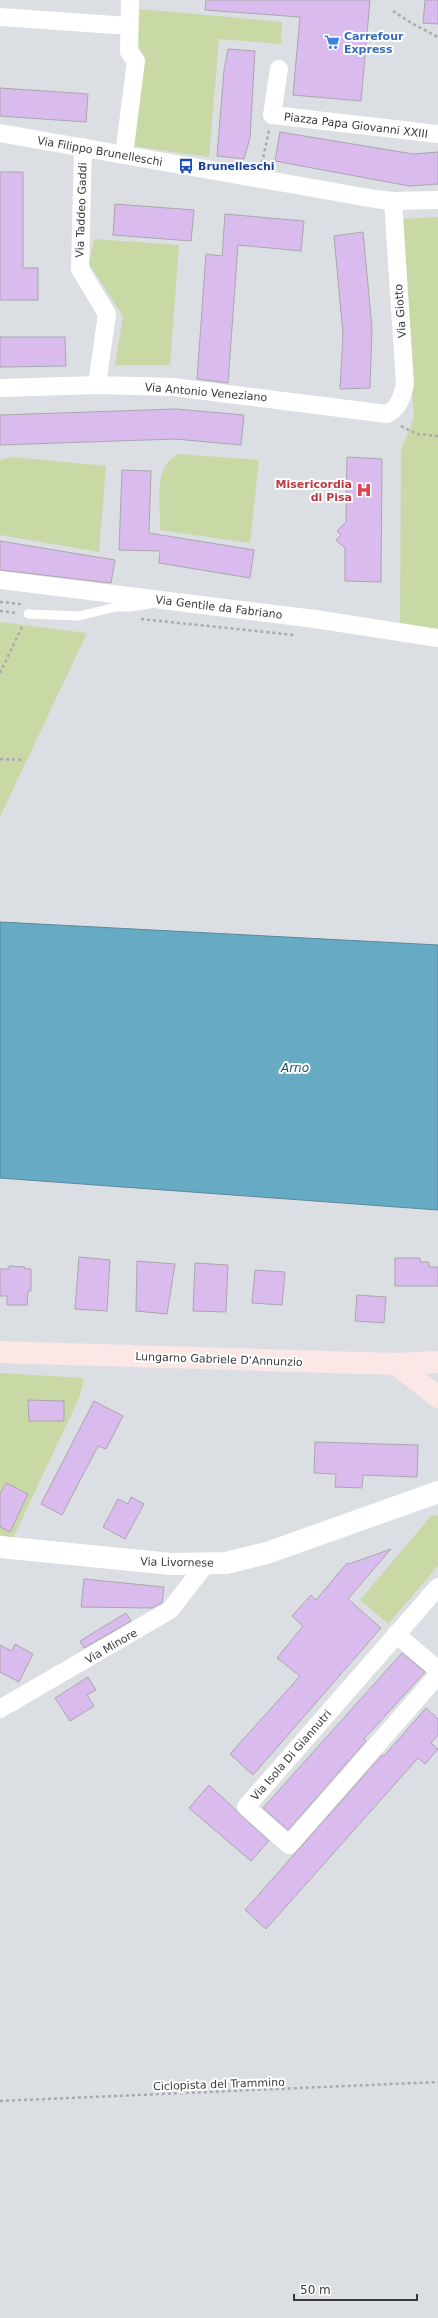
<svg xmlns="http://www.w3.org/2000/svg" width="438" height="2318" font-family="'DejaVu Sans',sans-serif">
  <style>
    .green { fill: #c9d9a6 }
    .water { fill: #67aac3; stroke: #59889a }
    .building { fill: #dabbee; stroke: #aaa7ab }
    .lines { fill: none; stroke-linecap: round; stroke-linejoin: round }
    .path { stroke: #a8abae; stroke-width: 2.5; stroke-dasharray: 3 3; stroke-linecap: butt }
    .service { stroke: #fff; stroke-width: 9 }
    .minor { stroke: #fff; stroke-width: 18 }
    .tertiary { stroke: #fff; stroke-width: 22 }
    .secondary { stroke: #fbe7e6; stroke-width: 22 }
    .labels { text-anchor: middle; stroke-width: 4; stroke-linejoin: round; paint-order: stroke }
    .shop-label { font-size: 11px; font-weight: bold; fill: #366cbe; stroke: #fff; text-anchor: start }
    .street-label { font-size: 11px; fill: #383a3b; stroke: #fff }
    .transit-label { font-size: 11px; font-weight: bold; fill: #164399; stroke: #fff; text-anchor: start }
    .health-label { font-size: 11px; font-weight: bold; fill: #be3a42; stroke: #fff; text-anchor: end }
    .water-label { font-size: 12px; font-style: italic; fill: #1c5466; stroke: #fff }
  </style>
  <rect width="100%" height="100%" fill="#dbdee2"/>
  <path class="green" d="M140 9 282 22 281 44 219 39 209 157 132 146 144 57 137 42Z
    M438 217V629L400 625 401 450 414 418 401 219Z
    M94 239 179 245 170 365H115L123 316 89 264Z
    M179 454 259 460 250 543 160 530C161 506 152 465 179 454Z
    M13 457 106 466 99 552 0 535V460Z
    M0 622 87 633 0 817Z
    M0 1373 84 1378 80 1396 13 1538 0 1535Z
    M438 1515V1566L388 1624 360 1600 431 1516Z"/>
  <path class="water" d="M0 922 438 945V1210L0 1178Z"/>
  <path class="building" d="M206 0H370L361 101 293 95 300 17 205 10Z
    M425 0H438V24L423 23Z
    M228 49 255 51 250 138 244 159 217 156 224 70Z
    M0 88 88 94 86 122 0 116Z
    M280 132 413 154 438 152V184L409 186 275 161Z
    M0 172H23V268H38V300H0Z
    M115 204 194 210 191 241 113 235Z
    M225 214 304 221 301 251 238 245 228 383 197 379 206 254 222 256Z
    M363 232 372 328 370 388 340 389 343 334 334 236Z
    M0 337H65L66 366 0 367Z
    M176 409 244 415 241 445 175 439 0 445V415Z
    M347 457 382 459 381 582 345 581V548L336 540 341 535 337 531 346 522Z
    M122 470 151 471 149 533 254 550 250 578 159 563 160 551 119 550Z
    M0 541 115 560 111 583 0 570Z
    M79 1257 110 1260 107 1311 75 1309Z
    M395 1258H420V1262H429V1267H438V1286H395Z
    M137 1261 175 1264 167 1314 136 1311Z
    M195 1263 228 1265 226 1312 193 1311Z
    M9 1266 25 1267V1269H31V1291H28L27 1305H7V1296H0V1269H9Z
    M255 1270 285 1272 282 1305 252 1303Z
    M357 1295 386 1297 384 1323 355 1321Z
    M28 1400 64 1401V1421H29Z
    M94 1401 123 1416 106 1449 98 1446 62 1515 41 1504Z
    M315 1442 418 1445 417 1477 363 1475 362 1488 335 1487 336 1474 314 1473Z
    M6 1483 28 1494 10 1532 0 1527V1494Z
    M131 1497 144 1504 125 1539 103 1527 118 1499 128 1504Z
    M391 1549 348 1599 381 1628 253 1775 230 1754 300 1676 277 1658 303 1626 292 1616 311 1595 316 1600 347 1563 349 1564Z
    M84 1579 164 1587 162 1603 152 1608 81 1607Z
    M126 1613 131 1621 84 1648 80 1641Z
    M15 1644 33 1654 19 1682 0 1672V1645L12 1651Z
    M402 1653 425 1672 364 1739 366 1741 288 1830 263 1808Z
    M88 1677 96 1690 87 1695 94 1706 70 1721 55 1698Z
    M426 1708 438 1719V1735L431 1743 438 1749 425 1764 418 1758 266 1929 245 1910 382 1755 384 1756Z
    M209 1785 269 1841 251 1861 189 1808Z"/>
  <g class="lines">
    <path class="path" d="M393 11 413 24 438 37
      M262 163 269 130
      M401 426 417 434 438 436
      M0 602 21 604
      M0 611 17 613
      M141 619 294 635
      M0 673 23 625
      M0 759 21 760
      M0 2101 438 2082"/>
    <path class="service" d="M28 614 79 616 116 607H130L149 604"/>
    <path class="minor" d="M0 17 129 26
      M279 69 272 115 438 134
      M0 133 375 199 393 201 438 200
      M83 147 80 269 107 314 97 385
      M124 155 136 61 129 52 130 0
      M0 388 97 385 173 387 387 414C399 408 402 397 405 384L393 201
      M0 580 315 619 438 638
      M438 1587 246 1807 289 1845 438 1675
      M396 1634 438 1670
      M0 1709 170 1610 206 1564"/>
    <path class="tertiary" d="M0 1547 171 1564 226 1563 267 1553 438 1492"/>
    <path class="secondary" d="M0 1352 396 1364 438 1362
      M396 1364 438 1397"/>
  </g>
  <defs>
    <g id="supermarket-bare" transform="scale(1.2)"><path d="M-6-5.5h2.5l.6 2H6L4.5 2H-2.5L-4.4-4H-6ZM-1.5 3.2a1.3 1.3 0 1 0 .1 0ZM3 3.2a1.3 1.3 0 1 0 .1 0Z" fill="#3f7fe0" stroke="#fff" stroke-width="2.5" paint-order="stroke"/></g>
    <g id="bus-bare" transform="scale(1.2)"><path d="M-5-6H5V4H4V6H2V4H-2V6H-4V4H-5ZM-3.5-4V0h7V-4ZM-3.5 1.2v1.5H-2V1.2ZM2 1.2v1.5H3.5V1.2Z" fill="#1a4fb4" stroke="#fff" stroke-width="2.5" paint-order="stroke"/></g>
    <g id="hospital-bare" transform="scale(1.2)"><path d="M-5-5h3v3.5h4V-5h3V5h-3V1.5h-4V5h-3Z" fill="#e0444e" stroke="#fff" stroke-width="2.5" paint-order="stroke"/></g>
  </defs>
  <g fill-rule="evenodd">
    <use href="#supermarket-bare" x="332" y="42"/>
    <use href="#bus-bare" x="186" y="166"/>
    <use href="#hospital-bare" x="364" y="490"/>
  </g>
  <g class="labels">
    <g class="shop-label">
      <text x="344" y="40">Carrefour<tspan x="344" dy="13">Express</tspan></text>
    </g>
    <g class="street-label">
      <text transform="translate(356 125) rotate(7)" y="4">Piazza Papa Giovanni XXIII</text>
      <text transform="translate(100 151) rotate(10)" y="4">Via Filippo Brunelleschi</text>
      <text transform="translate(81 210) rotate(-88)" y="4">Via Taddeo Gaddi</text>
      <text transform="translate(400 311) rotate(-94)" y="4">Via Giotto</text>
      <text transform="translate(206 392) rotate(5)" y="4">Via Antonio Veneziano</text>
      <text transform="translate(219 607) rotate(7)" y="4">Via Gentile da Fabriano</text>
      <text transform="translate(219 1359) rotate(2)" y="4">Lungarno Gabriele D'Annunzio</text>
      <text transform="translate(177 1562) rotate(1)" y="4">Via Livornese</text>
      <text transform="translate(111 1646) rotate(-30)" y="4">Via Minore</text>
      <text transform="translate(291 1755) rotate(-49)" y="4">Via Isola Di Giannutri</text>
      <text transform="translate(219 2084) rotate(-2)" y="4">Ciclopista del Trammino</text>
    </g>
    <g class="transit-label">
      <text x="198" y="170">Brunelleschi</text>
    </g>
    <g class="health-label">
      <text x="352" y="488">Misericordia<tspan x="352" dy="13">di Pisa</tspan></text>
    </g>
    <g class="water-label">
      <text x="295" y="1072">Arno</text>
    </g>
  </g>
  <path d="M294 2294v6h123v-6" fill="none" stroke="#383a3b" stroke-width="2"/>
  <text x="300" y="2294" font-size="12" fill="#383a3b" stroke="#ffffff" stroke-width="3" paint-order="stroke">50 m</text>
</svg>
